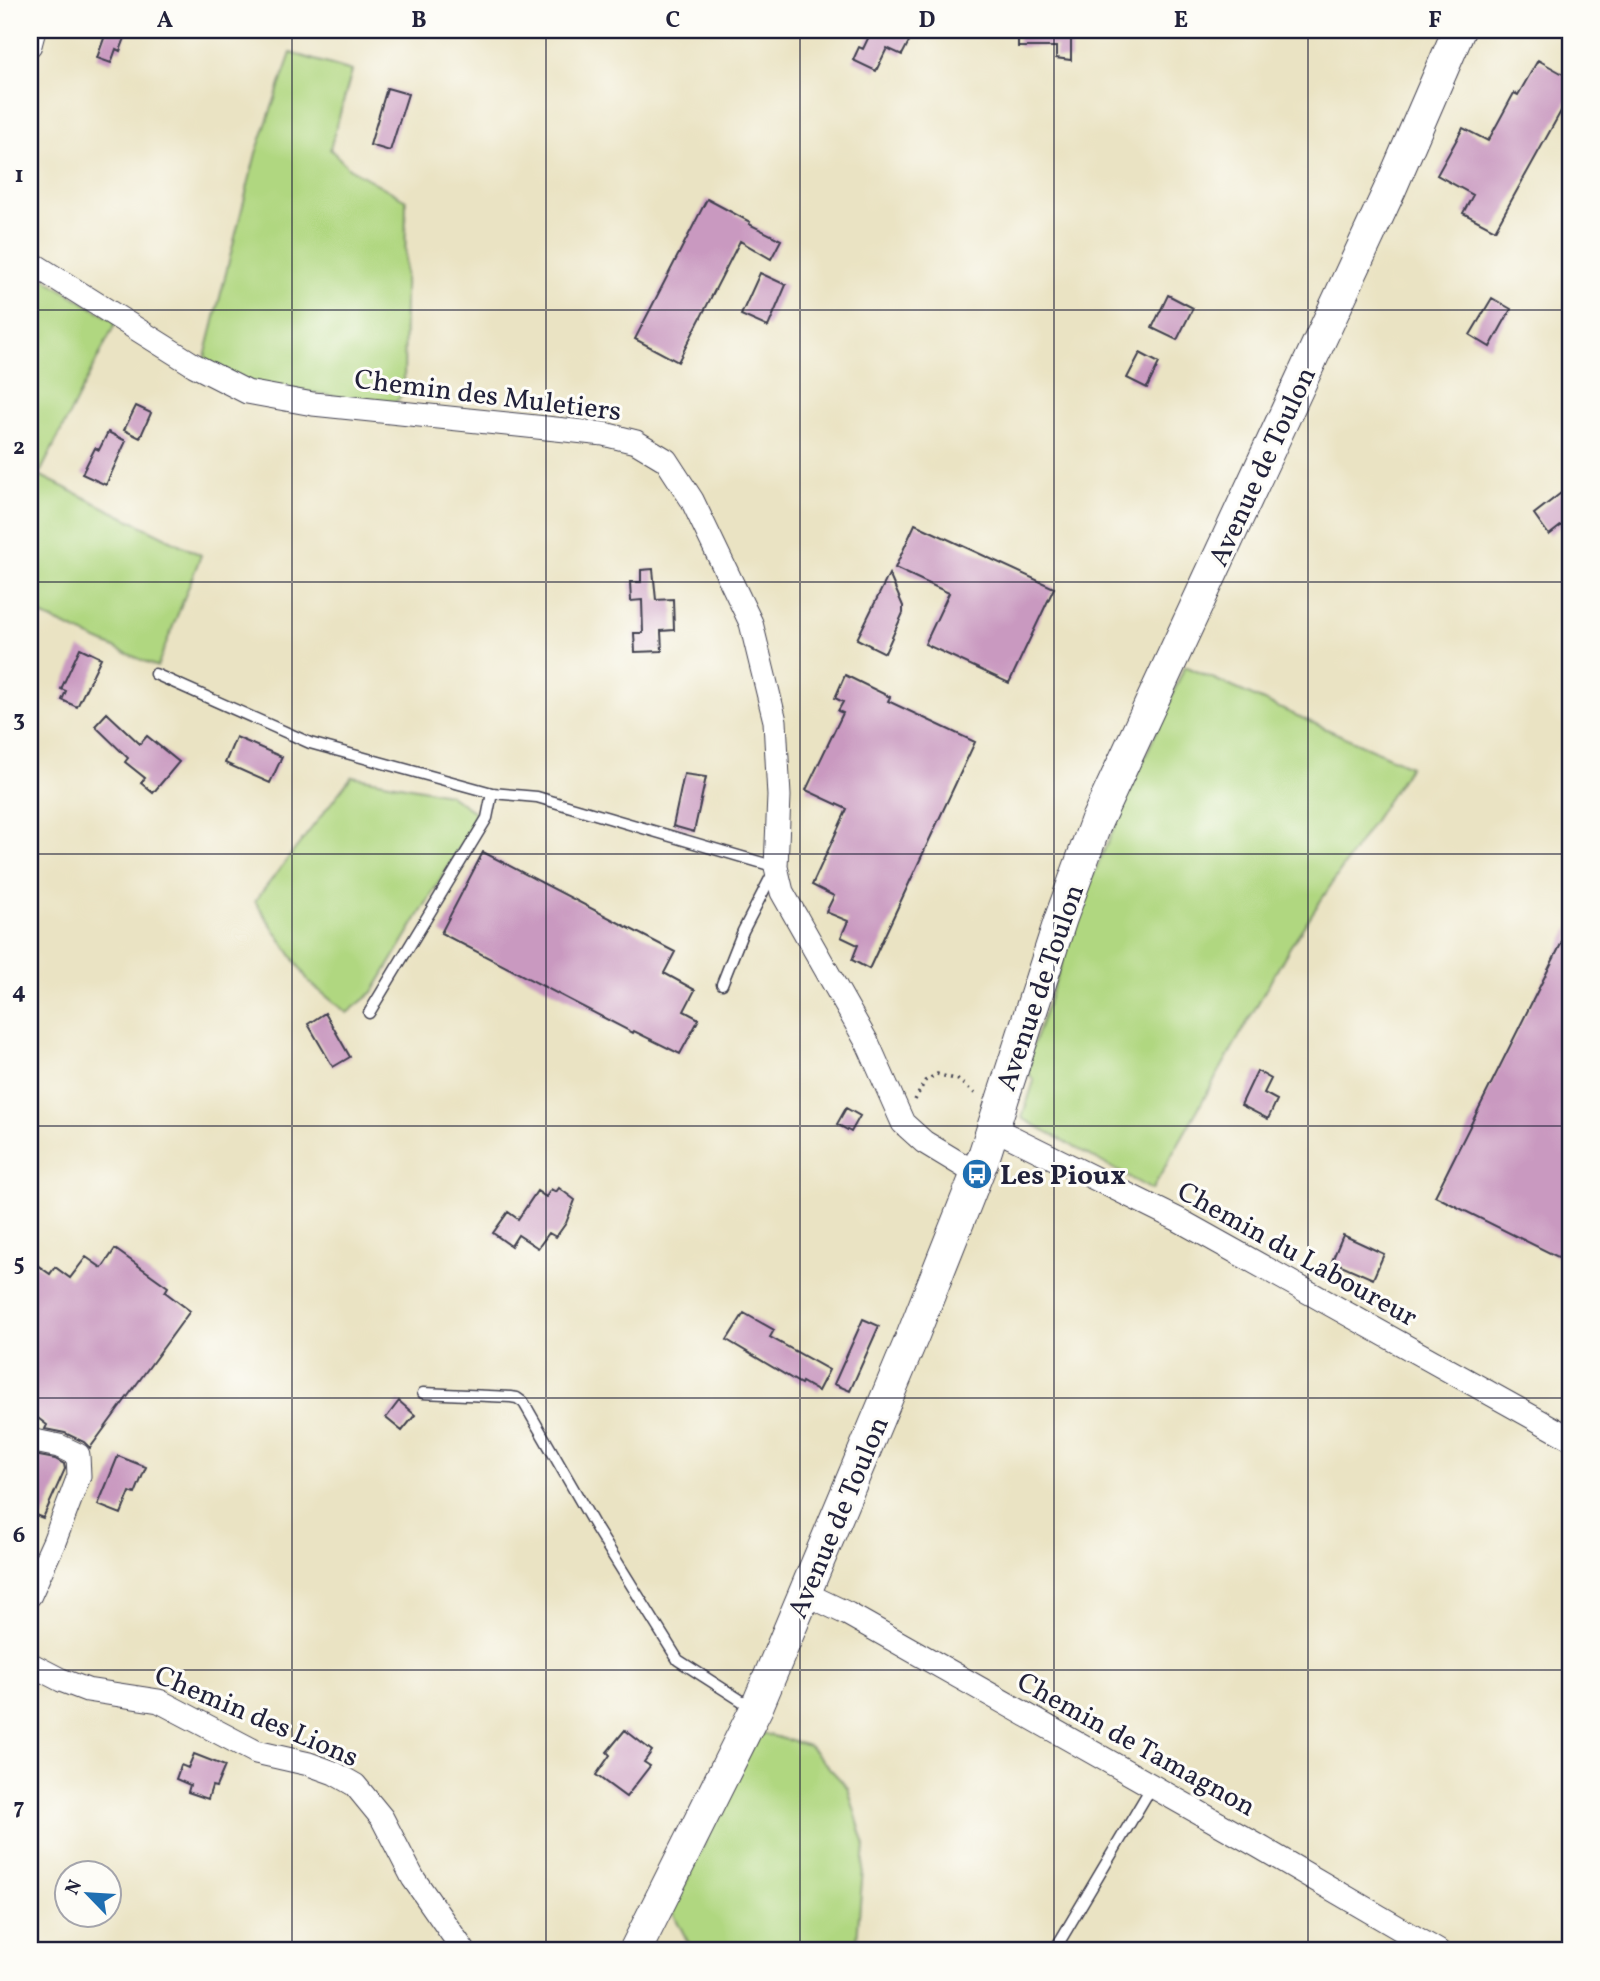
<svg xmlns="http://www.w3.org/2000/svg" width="1600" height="1981" font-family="Vollkorn,serif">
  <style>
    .green { fill: #b0d780; stroke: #697c5e; stroke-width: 2 }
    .building { fill: #c999c0 }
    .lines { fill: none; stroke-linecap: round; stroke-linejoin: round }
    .service-casing { stroke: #403f4f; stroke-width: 13 }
    .minor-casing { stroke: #403f4f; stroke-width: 25 }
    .secondary-casing { stroke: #403f4f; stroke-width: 34 }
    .path { stroke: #403f4f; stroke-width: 3.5; stroke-dasharray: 2 5; stroke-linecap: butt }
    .service { stroke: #fff; stroke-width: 10 }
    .minor { stroke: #fff; stroke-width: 23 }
    .secondary { stroke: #fff; stroke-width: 32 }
    .grid { fill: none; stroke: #22223b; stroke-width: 2; stroke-opacity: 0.55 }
    .labels { text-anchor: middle; stroke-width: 6; stroke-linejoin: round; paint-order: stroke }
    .street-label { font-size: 28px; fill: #22223b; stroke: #fdfcf7 }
    .poi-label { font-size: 28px; font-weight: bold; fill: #22223b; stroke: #fdfcf7; text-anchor: start }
    .neatline { fill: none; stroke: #22223b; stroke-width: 2.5 }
    .grid-label { font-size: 23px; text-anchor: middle; font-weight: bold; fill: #22223b }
  </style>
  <rect width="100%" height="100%" fill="#fdfcf7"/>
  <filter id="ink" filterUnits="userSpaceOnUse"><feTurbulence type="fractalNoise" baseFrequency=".0143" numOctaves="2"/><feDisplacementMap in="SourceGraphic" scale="14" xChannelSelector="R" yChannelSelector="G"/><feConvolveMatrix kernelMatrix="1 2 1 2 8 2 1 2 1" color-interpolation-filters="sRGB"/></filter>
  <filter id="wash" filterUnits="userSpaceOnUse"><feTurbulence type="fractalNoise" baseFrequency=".00686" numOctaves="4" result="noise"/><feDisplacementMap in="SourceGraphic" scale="28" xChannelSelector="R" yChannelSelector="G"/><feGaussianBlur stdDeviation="1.57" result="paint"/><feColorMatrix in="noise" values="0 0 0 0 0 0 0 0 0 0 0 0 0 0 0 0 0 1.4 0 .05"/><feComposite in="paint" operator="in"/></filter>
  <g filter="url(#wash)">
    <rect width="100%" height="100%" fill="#eae3c3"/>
    <path class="green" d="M291 53 352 71 330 149 349 168 406 200 404 392 397 401 386 405 243 381 203 365 256 153Z
      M30 270 116 322 39 475 201 555 157 667 30 610Z
      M1185 666 1410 766 1290 947 1152 1190 1022 1118 1034 1081 1025 1068 1091 880Z
      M352 776 448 794 479 815 373 992 347 1013 310 983 255 901Z
      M758 1732 809 1746 848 1788 865 1846 856 1951H739L690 1946 672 1911Z"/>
    <g id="blocks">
      <path class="building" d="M107 30H128L120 51 116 49 111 63 97 58Z
        M872 30H915L902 55 887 48 876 71 853 60 859 47 863 49Z
        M1018 30H1071V60L1056 58V47H1018Z
        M1538 60 1570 78V95L1495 230 1463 213 1473 195 1437 175 1463 128 1488 141 1514 93 1518 95Z
        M387 88 408 94 390 151 370 145Z
        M707 199 750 222 749 224 781 240 771 259 740 241 678 362 635 339Z
        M760 273 786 285 768 327 741 315Z
        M1168 295 1193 308 1177 340 1152 328Z
        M1492 298 1511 309 1490 347 1470 335Z
        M1140 353 1159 363 1147 388 1127 378Z
        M136 406 151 413 140 438 124 430Z
        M108 432 126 441 106 485 82 474 95 448 99 450Z
        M1570 486V523L1562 525 1549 535 1534 514Z
        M915 524 1054 588 1009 683 925 644 949 593 895 568Z
        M653 569 656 600 673 599 674 630 661 631 662 651 635 652 634 633H643L642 600 631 601 630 582H641V570Z
        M889 574 903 606V613L885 653 857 639Z
        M80 648 101 658 77 707 62 700 66 691 61 689Z
        M845 675 890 697 888 701 975 742 869 969 852 960 858 945 841 937 848 921 826 912 834 896 812 885 847 809 806 790 843 713 838 711 843 702 835 698Z
        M107 713 140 744 147 736 179 762 153 793 141 783 145 778 125 762 128 758 95 726Z
        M236 737 282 757 270 783 225 763Z
        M684 774 706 777 694 832 673 826Z
        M483 852 675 952 664 973 695 990 684 1011 699 1019 680 1054 634 1031 633 1033 441 933Z
        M1570 926V1263L1435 1196Z
        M325 1013 350 1057 333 1067 308 1024Z
        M1257 1071 1271 1079 1264 1093 1277 1100 1268 1119 1241 1105Z
        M846 1108 860 1116 851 1132 837 1124Z
        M559 1188 575 1200 566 1223 556 1237 549 1233 538 1248 518 1235 511 1246 493 1233 508 1212 518 1219 537 1191 546 1197 551 1189 556 1192Z
        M1343 1235 1384 1254 1373 1279 1332 1261Z
        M115 1249 168 1287 165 1292 190 1311 90 1448 84 1442 65 1433 45 1429 47 1425 30 1412V1260L50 1274 55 1267 70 1278 86 1257 102 1268Z
        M744 1313 774 1330 770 1337 829 1370 818 1391 802 1382 801 1384 727 1340Z
        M863 1319 879 1326 850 1391 834 1384Z
        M399 1401 415 1415 402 1431 386 1418Z
        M34 1455 55 1459 64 1464 65 1469 43 1518 30 1513V1464Z
        M118 1456 146 1467 135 1494 130 1492 121 1514 98 1505Z
        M625 1730 652 1751 644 1762 650 1766 626 1797 596 1775 610 1755 607 1752Z
        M194 1754 225 1766 216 1787 212 1786 208 1799 188 1792 190 1785 176 1779 181 1765 188 1768Z"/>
    </g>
  </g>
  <g filter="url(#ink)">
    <use href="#blocks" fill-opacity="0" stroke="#403f4f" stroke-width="2"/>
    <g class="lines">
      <g class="service-casing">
        <path id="service" d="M155 674 310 743 492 793 537 797 776 867 743 931 722 984
          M369 1013 487 818 492 793
          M423 1393 511 1397 517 1398 524 1403 596 1528 678 1660 742 1701 755 1706
          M1054 1951 1152 1786"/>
      </g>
      <g class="minor-casing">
        <path id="minor" d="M30 45 34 30
          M30 262 194 365 247 392 313 404 604 434 636 442 666 460 692 500 751 623 775 721 779 796 776 867 782 892 868 1044 903 1123 924 1142 977 1174
          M993 1128 1179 1220 1570 1438
          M30 1440 59 1446 78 1455 79 1476 54 1542 30 1595
          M804 1593 848 1614 1260 1847 1438 1951
          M30 1664 61 1680 87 1690 159 1701 256 1752 309 1764 334 1773 355 1785 382 1818 413 1878 464 1951"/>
      </g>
      <g class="secondary-casing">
        <path id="secondary" d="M635 1951 757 1707 913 1335 984 1156 1061 918 1096 822 1391 187 1459 30"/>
      </g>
      <path class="path" d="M915 1100 925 1081 937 1074 958 1080 978 1096"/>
      <use href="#service" class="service"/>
      <use href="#minor" class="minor"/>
      <use href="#secondary" class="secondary"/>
    </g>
  </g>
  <path class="grid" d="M292 30V1951M546 30V1951M800 30V1951M1054 30V1951M1308 30V1951M30 310H1570M30 582H1570M30 854H1570M30 1126H1570M30 1398H1570M30 1670H1570"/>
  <defs>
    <g id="bus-disc" transform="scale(1.575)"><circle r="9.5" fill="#1f6fb2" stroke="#fdfcf7"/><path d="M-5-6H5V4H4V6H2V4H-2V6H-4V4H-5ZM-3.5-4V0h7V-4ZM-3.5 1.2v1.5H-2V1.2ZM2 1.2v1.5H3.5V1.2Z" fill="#fff"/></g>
  </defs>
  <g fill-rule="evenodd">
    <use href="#bus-disc" x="977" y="1174"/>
  </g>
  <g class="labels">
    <g class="street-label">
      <text transform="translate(488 394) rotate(7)" y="10">Chemin des Muletiers</text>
      <text transform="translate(1261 466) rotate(-65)" y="10">Avenue de Toulon</text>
      <text transform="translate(1039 987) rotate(-71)" y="10">Avenue de Toulon</text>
      <text transform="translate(1298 1253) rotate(29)" y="10">Chemin du Laboureur</text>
      <text transform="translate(837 1517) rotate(-67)" y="10">Avenue de Toulon</text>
      <text transform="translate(257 1715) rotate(23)" y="10">Chemin des Lions</text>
      <text transform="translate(1137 1743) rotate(29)" y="10">Chemin de Tamagnon</text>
    </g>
    <g class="poi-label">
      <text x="1000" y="1184">Les Pioux</text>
    </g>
  </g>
  <rect width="1600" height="1981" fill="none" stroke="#fdfcf7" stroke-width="77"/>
  <g transform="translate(88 1894) rotate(295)"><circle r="33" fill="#fdfcf7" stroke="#a5a5ac" stroke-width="2"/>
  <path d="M0-5L12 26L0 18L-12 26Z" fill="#1f6fb2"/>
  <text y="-10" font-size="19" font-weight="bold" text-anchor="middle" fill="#22223b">N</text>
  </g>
  <rect x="38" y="38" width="1524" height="1904" class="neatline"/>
  <g class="grid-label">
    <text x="165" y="27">A</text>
    <text x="419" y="27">B</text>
    <text x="673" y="27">C</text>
    <text x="927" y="27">D</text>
    <text x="1181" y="27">E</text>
    <text x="1435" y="27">F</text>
    <text x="19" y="182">1</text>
    <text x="19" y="454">2</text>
    <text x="19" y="726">3</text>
    <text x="19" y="998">4</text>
    <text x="19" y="1270">5</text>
    <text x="19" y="1542">6</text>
    <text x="19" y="1814">7</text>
  </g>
</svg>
